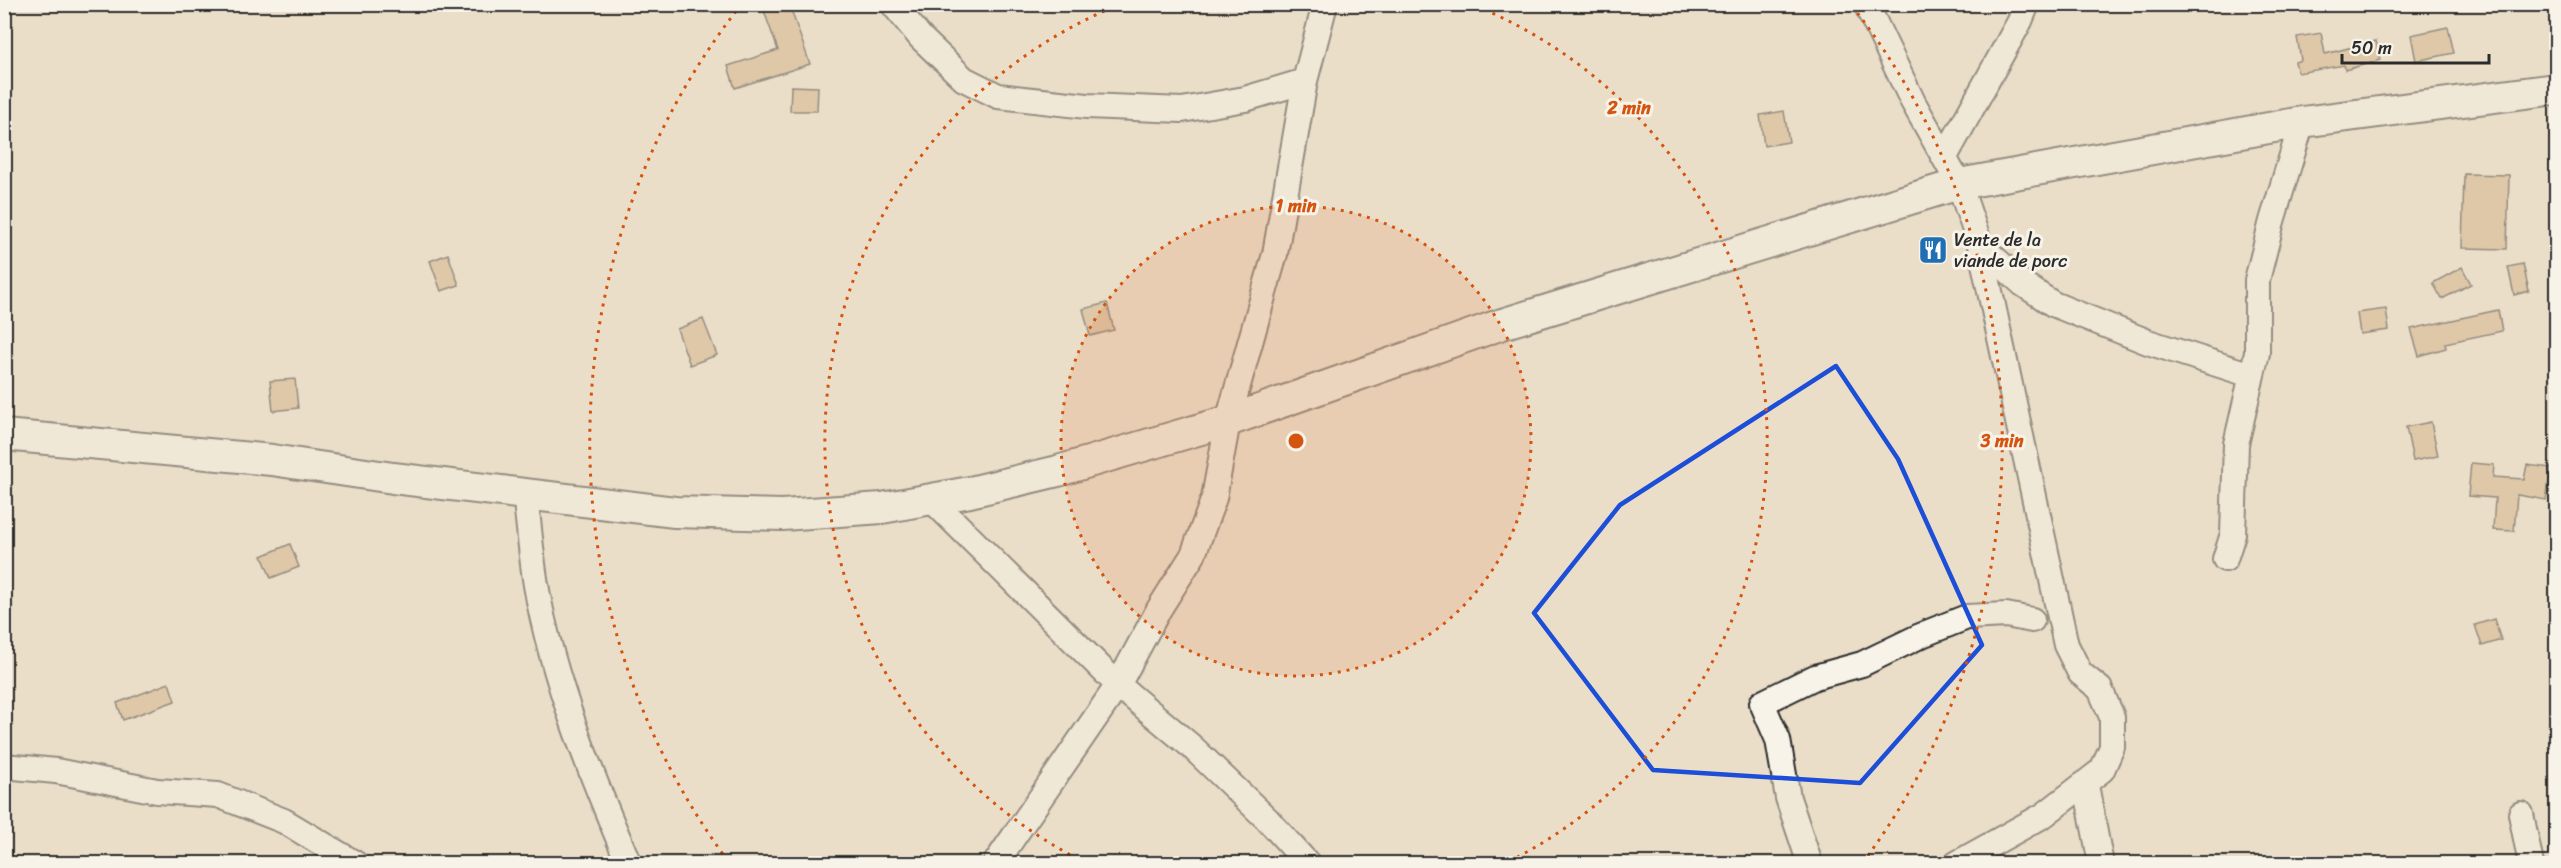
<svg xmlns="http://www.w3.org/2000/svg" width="2561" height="868" font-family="Sriracha,sans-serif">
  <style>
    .building { fill: #cfad82; stroke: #2b2b2b; stroke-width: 1.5 }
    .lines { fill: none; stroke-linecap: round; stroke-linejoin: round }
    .minor-casing { stroke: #2b2b2b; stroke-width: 28 }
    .major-casing { stroke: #2b2b2b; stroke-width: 34 }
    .minor { stroke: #f7f3e8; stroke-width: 24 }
    .major { stroke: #f7f3e8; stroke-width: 30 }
    .marked { fill: none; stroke: #1d4ed8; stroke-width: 4.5; stroke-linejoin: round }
    .ring { fill: none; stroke: #d5540f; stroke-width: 3; stroke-dasharray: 3 6 }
    .labels { text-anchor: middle; stroke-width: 6; stroke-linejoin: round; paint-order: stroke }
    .poi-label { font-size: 18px; fill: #2b2b2b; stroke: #f7f3e8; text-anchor: start }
    .centre { fill: #d5540f; stroke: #f7f3e8; stroke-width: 3 }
    .ring-label { font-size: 18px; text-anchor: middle; font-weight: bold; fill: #d5540f; stroke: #f7f3e8; stroke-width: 6; stroke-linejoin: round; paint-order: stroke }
  </style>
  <rect width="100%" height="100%" fill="#ebdec9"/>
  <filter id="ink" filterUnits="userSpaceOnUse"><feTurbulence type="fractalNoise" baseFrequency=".0167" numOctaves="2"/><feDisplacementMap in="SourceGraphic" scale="12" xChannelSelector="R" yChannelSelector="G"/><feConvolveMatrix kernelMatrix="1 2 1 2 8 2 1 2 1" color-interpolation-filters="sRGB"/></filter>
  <g filter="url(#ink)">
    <path class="building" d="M781 4H789L810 64 735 88 728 66 778 50 764 11Z
      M2448 27 2454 53 2416 61 2411 35Z
      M2321 33 2325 54 2376 41 2381 60 2345 70 2344 65 2298 73 2295 62 2301 60 2297 37Z
      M791 86 818 87 817 111H790Z
      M1784 111 1789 142 1764 146 1760 115Z
      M2464 174 2509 175 2507 249 2462 248Z
      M448 254 459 285 441 291 430 261Z
      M2523 264 2529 291 2514 295 2508 267Z
      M2462 267 2471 284 2442 299 2433 283Z
      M1107 303 1114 330 1090 336 1083 309Z
      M2386 309 2389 330 2360 334 2357 313Z
      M2498 310 2502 331 2445 343 2446 348 2419 356 2411 329Z
      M703 319 717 355 690 365 677 329Z
      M295 379 298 408 273 411 270 381Z
      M2431 422 2438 456 2413 461 2406 427Z
      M2471 463 2494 465 2493 477 2524 479 2527 465 2551 468 2546 500 2517 495 2514 531 2493 530 2495 498 2468 496Z
      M290 544 299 567 271 578 262 556Z
      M2494 619 2501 640 2482 646 2475 625Z
      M169 683 175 701 123 720 117 703Z"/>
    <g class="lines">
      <g class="minor-casing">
        <path id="minor" d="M893 4 921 38 964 79 998 96 1087 106 1182 110 1245 99 1305 81
          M1866 4 1913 102 1959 184 1980 245 2066 645 2080 673 2100 689 2112 717V747L2102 770 2044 815 1956 864
          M1945 157 2020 21 2027 4
          M1980 245 2023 284 2053 304 2148 342 2251 375
          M525 494C529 524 531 555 536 585 553 682 591 774 629 864
          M931 499 1118 685 1192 747 1268 820 1308 864
          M2225 559 2233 534 2236 444 2257 353V280L2272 221 2302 122
          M4 766 56 771 157 791 218 795 284 821 356 864
          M2086 785 2101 864
          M2521 814 2531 864
          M995 864 1118 685 1159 609 1193 555 1214 498 1228 421 1275 254 1305 81 1325 4
          M1810 864 1788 798 1778 740 1762 703 1815 677 1862 664 1924 634 1967 617 2006 615 2032 620"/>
      </g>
      <g class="major-casing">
        <path id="major" d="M4 435 272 460 393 478 675 512 782 515 882 508 970 492 1058 471 1228 421 1502 324 1959 184 2302 122 2556 89"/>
      </g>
      <use href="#minor" class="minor"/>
      <use href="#major" class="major"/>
    </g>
  </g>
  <path d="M0 0H2561V868H0ZM1836 366 1898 459 1982 645 1860 783 1653 770 1534 613 1620 505Z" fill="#ebdec9" fill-opacity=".55" fill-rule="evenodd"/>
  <path class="marked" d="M1836 366 1898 459 1982 645 1860 783 1653 770 1534 613 1620 505Z"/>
  <circle cx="1296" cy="441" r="235" fill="#d5540f" fill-opacity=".12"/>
  <g class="ring">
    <circle cx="1296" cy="441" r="235"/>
    <path d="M1086 863A471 471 0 0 1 1116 6M1476 6A471 471 0 0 1 1506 863"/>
    <path d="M728 861A706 706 0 0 1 740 6M1852 6A706 706 0 0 1 1864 861"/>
  </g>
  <defs>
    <g id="restaurant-square" transform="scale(1.5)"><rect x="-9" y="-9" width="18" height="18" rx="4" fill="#1f6fb2" stroke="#f7f3e8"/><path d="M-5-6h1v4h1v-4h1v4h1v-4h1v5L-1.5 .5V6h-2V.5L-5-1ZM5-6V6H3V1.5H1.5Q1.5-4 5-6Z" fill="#fff"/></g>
  </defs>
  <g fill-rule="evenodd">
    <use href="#restaurant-square" x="1933" y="250"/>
  </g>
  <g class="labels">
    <g class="poi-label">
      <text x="1954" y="246">Vente de la<tspan x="1954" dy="21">viande de porc</tspan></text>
    </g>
  </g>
  <circle cx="1296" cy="441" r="9" class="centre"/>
  <g class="ring-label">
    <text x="1629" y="114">2 min</text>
    <text x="1296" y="212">1 min</text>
    <text x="2002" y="447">3 min</text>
  </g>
  <rect width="2561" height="868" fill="none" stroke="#f7f3e8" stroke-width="24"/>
  <rect x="12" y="12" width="2537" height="844" fill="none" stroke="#2b2b2b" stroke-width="2" filter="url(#ink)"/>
  <path d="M2342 54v9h147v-9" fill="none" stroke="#2b2b2b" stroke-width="3"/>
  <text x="2351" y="54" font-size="18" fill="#2b2b2b" stroke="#f7f3e8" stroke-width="4.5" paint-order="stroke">50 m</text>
</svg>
